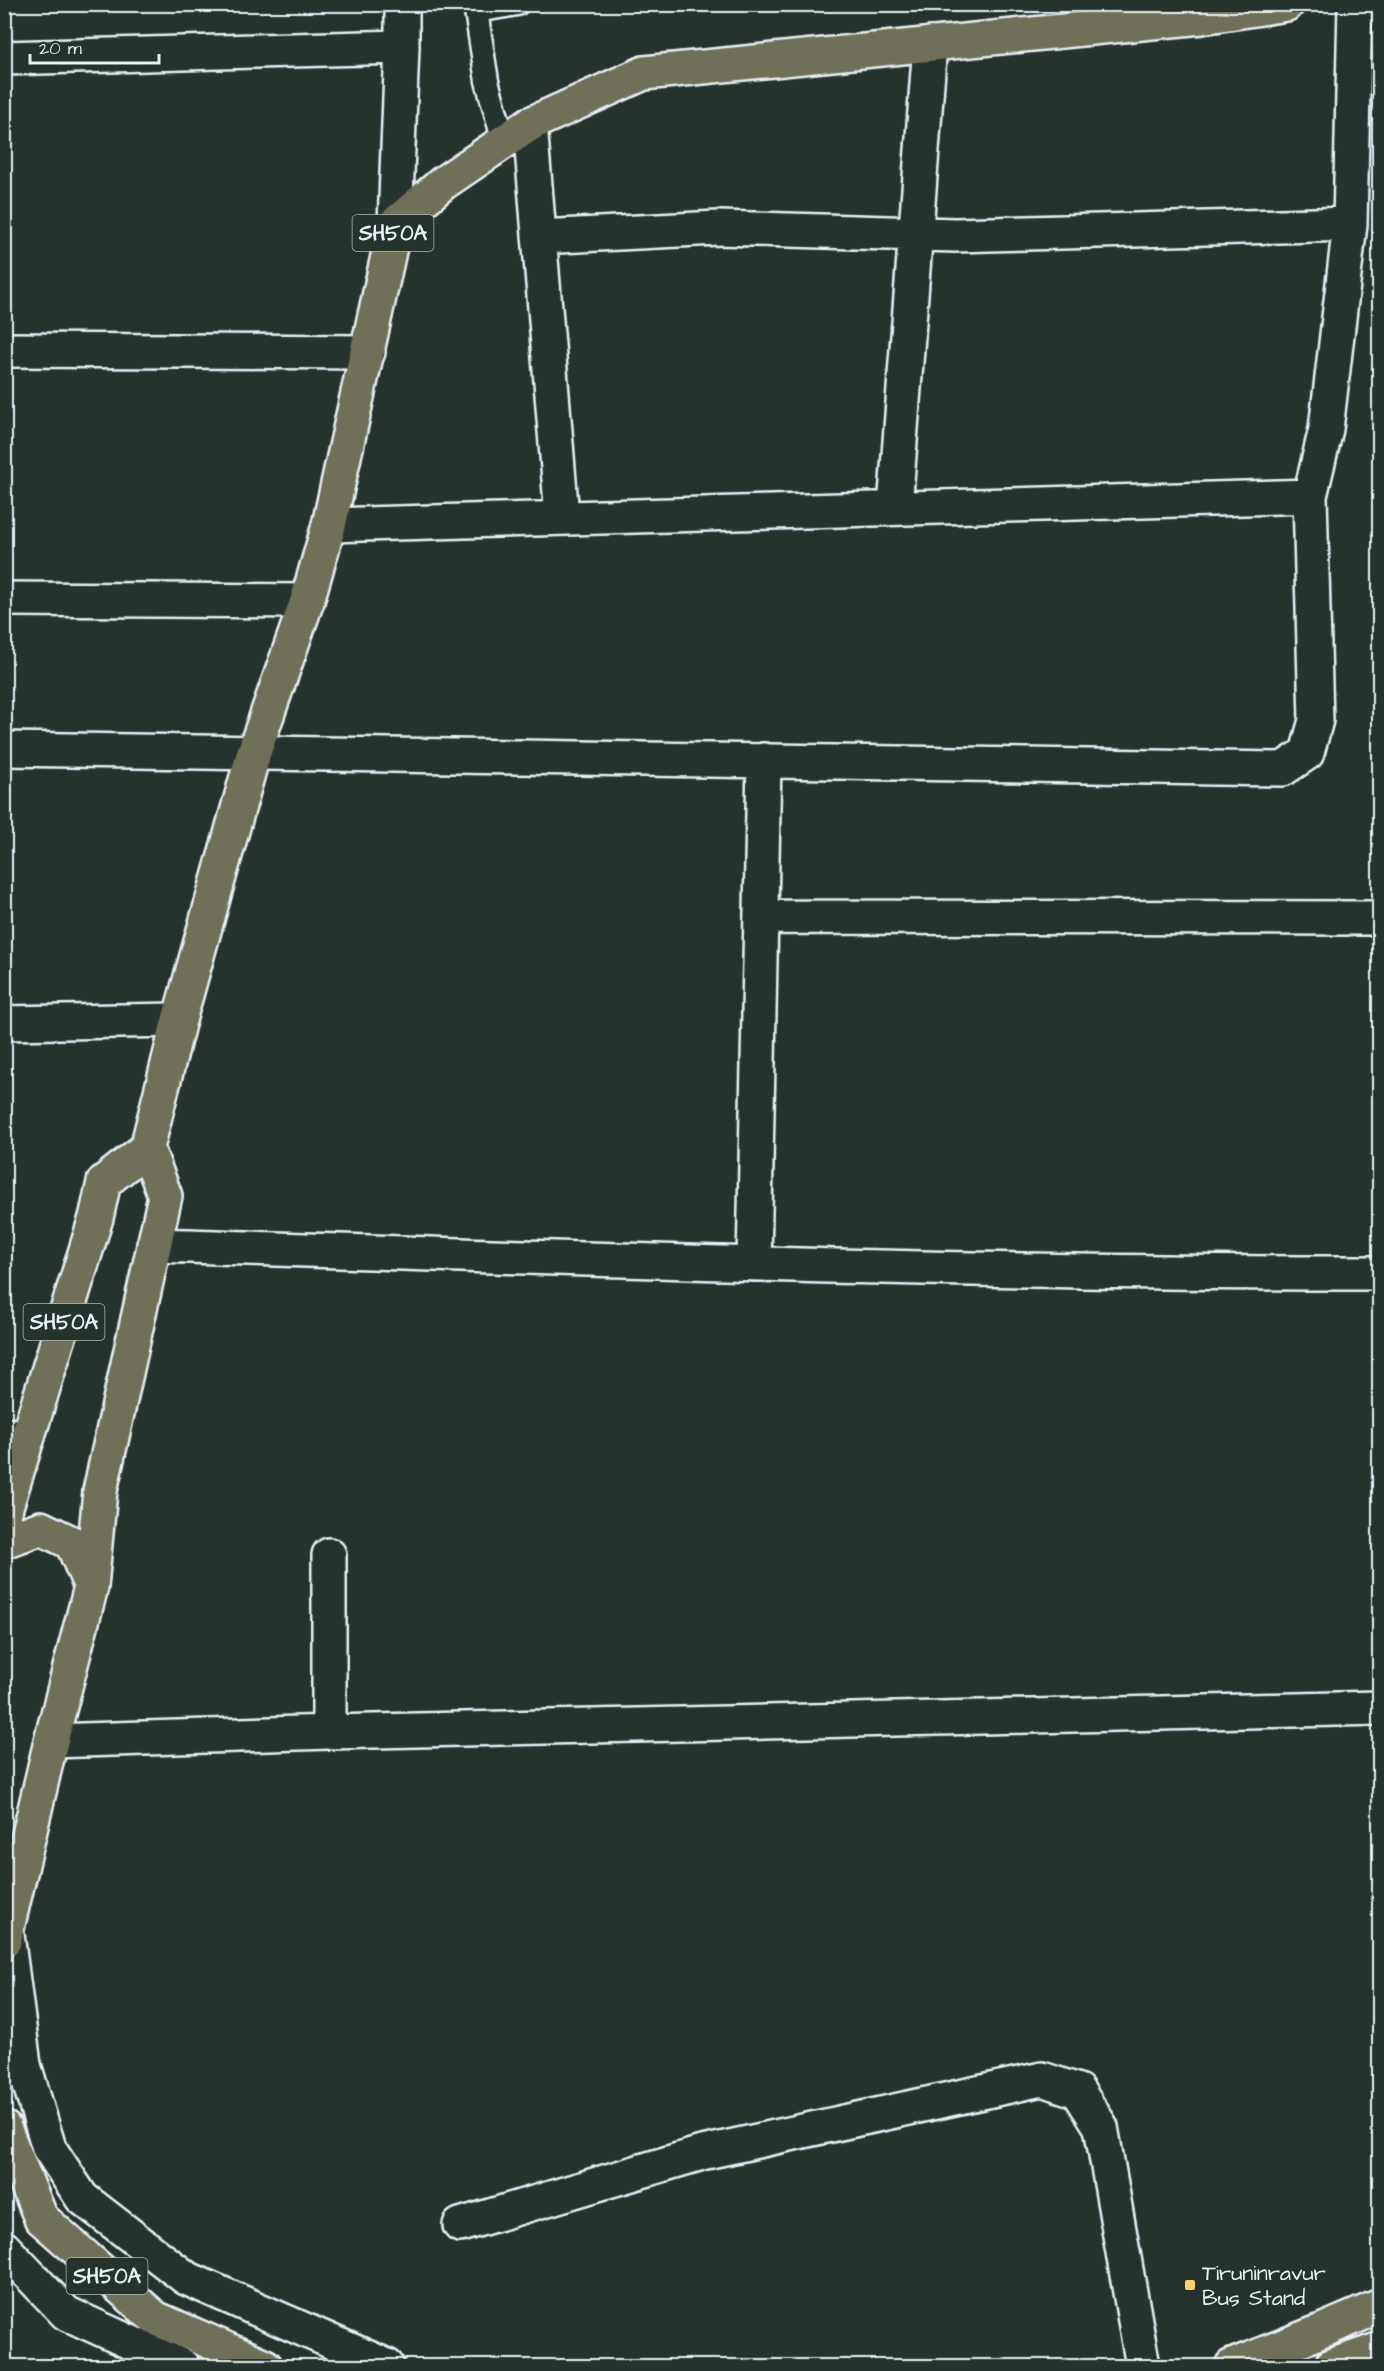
<svg xmlns="http://www.w3.org/2000/svg" width="1384" height="2371" font-family="'Architects Daughter',sans-serif">
  <style>
    .lines { fill: none; stroke-linecap: round; stroke-linejoin: round }
    .service-casing { stroke: #e8f1f8; stroke-width: 27 }
    .minor-casing { stroke: #e8f1f8; stroke-width: 38 }
    .tertiary-casing { stroke: #e8f1f8; stroke-width: 38 }
    .primary-casing { stroke: #e8f1f8; stroke-width: 38 }
    .trunk-casing { stroke: #e8f1f8; stroke-width: 38 }
    .service { stroke: #26332d; stroke-width: 22 }
    .minor { stroke: #26332d; stroke-width: 33 }
    .tertiary { stroke: #26332d; stroke-width: 33 }
    .primary { stroke: #706f59; stroke-width: 33 }
    .trunk { stroke: #706f59; stroke-width: 33 }
    .poi-dot { fill: #ffd166; stroke: #26332d; stroke-width: 2 }
    .labels { text-anchor: middle; stroke-width: 4.5; stroke-linejoin: round; paint-order: stroke }
    .shield { fill: #26332d; stroke: #aeb8bb; stroke-width: 1.5 }
    .shield-label { font-size: 21px; font-weight: bold; fill: #e8f1f8 }
    .poi-label { font-size: 22px; fill: #e8f1f8; stroke: #26332d; text-anchor: start }
  </style>
  <rect width="100%" height="100%" fill="#26332d"/>
  <filter id="ink" filterUnits="userSpaceOnUse"><feTurbulence type="fractalNoise" baseFrequency=".0167" numOctaves="2"/><feDisplacementMap in="SourceGraphic" scale="12" xChannelSelector="R" yChannelSelector="G"/><feConvolveMatrix kernelMatrix="1 2 1 2 8 2 1 2 1" color-interpolation-filters="sRGB"/></filter>
  <g filter="url(#ink)">
    <g class="lines">
      <g class="service-casing">
        <path id="service" d="M476 4V11L517 4
          M476 11 487 81 504 142"/>
      </g>
      <g class="minor-casing">
        <path id="minor" d="M402 47V4
          M4 58 402 47 395 224
          M530 124 562 517
          M539 237 718 228 955 235 1350 224
          M4 350 368 352
          M895 508 930 44
          M329 525 1310 496 1326 429 1350 224 1355 4
          M4 599 307 601
          M4 749 1283 769 1307 753 1316 720 1310 496
          M761 917 1380 918
          M4 1023 179 1020
          M154 1245C563 1258 971 1274 1380 1273
          M754 1264 764 760
          M4 1435 28 1437
          M329 1555V1732
          M51 1741 329 1732 1380 1708
          M460 2225 702 2153 1042 2079 1078 2091 1101 2127 1143 2366"/>
      </g>
      <g class="tertiary-casing">
        <path id="tertiary" d="M7 1935 24 2065 49 2148 82 2198 186 2278 387 2366
          M4 2248 66 2313 182 2366"/>
      </g>
      <g class="primary-casing">
        <path id="primary" d="M4 1513 96 1218 104 1182 147 1148
          M4 1541 41 1528 72 1543 91 1587 51 1741 4 1941
          M91 1587 100 1491 165 1196 147 1148 179 1020 254 752 307 601 329 525 395 224 443 183 530 124 644 73 1202 17 1287 4
          M4 2128 41 2218 155 2318 265 2366"/>
      </g>
      <g class="trunk-casing">
        <path id="trunk" d="M1232 2366 1324 2330 1380 2306
          M1331 2366 1380 2349"/>
      </g>
      <use href="#service" class="service"/>
      <use href="#minor" class="minor"/>
      <use href="#tertiary" class="tertiary"/>
      <use href="#primary" class="primary"/>
      <use href="#trunk" class="trunk"/>
    </g>
  </g>
  <rect class="poi-dot" x="1184" y="2279" width="12" height="12" rx="3"/>
  <g class="labels">
    <g class="shield">
      <rect x="352.5" y="215" width="81" height="36" rx="4.5"/>
      <rect x="23.5" y="1304" width="81" height="36" rx="4.5"/>
      <rect x="66.5" y="2258" width="81" height="36" rx="4.5"/>
    </g>
    <g class="shield-label">
      <text x="393" y="240">SH50A</text>
      <text x="64" y="1329">SH50A</text>
      <text x="107" y="2283">SH50A</text>
    </g>
    <g class="poi-label">
      <text x="1202" y="2280">Tiruninravur<tspan x="1202" dy="25">Bus Stand</tspan></text>
    </g>
  </g>
  <rect width="1384" height="2371" fill="none" stroke="#26332d" stroke-width="24"/>
  <rect x="12" y="12" width="1360" height="2347" fill="none" stroke="#e8f1f8" stroke-width="2" filter="url(#ink)"/>
  <path d="M30 54v9h129v-9" fill="none" stroke="#e8f1f8" stroke-width="3"/>
  <text x="39" y="54" font-size="18" fill="#e8f1f8" stroke="#26332d" stroke-width="4.5" paint-order="stroke">20 m</text>
</svg>
